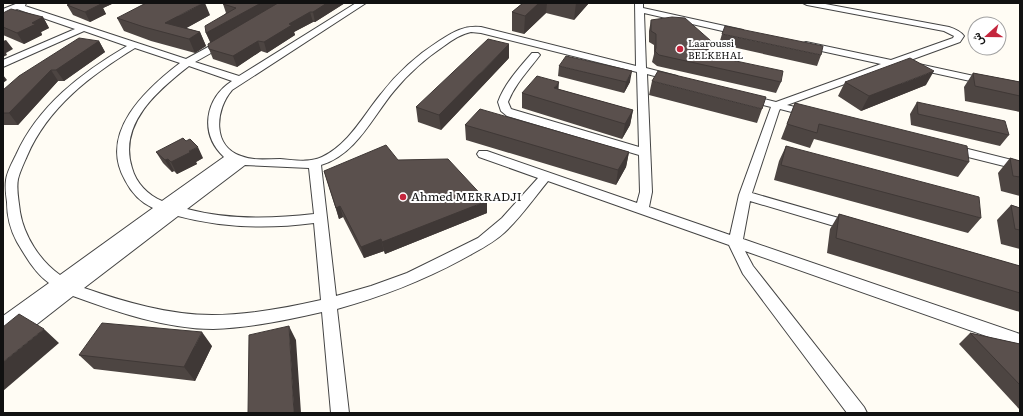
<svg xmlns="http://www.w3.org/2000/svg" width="1023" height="416" font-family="Literata,Vazirmatn,serif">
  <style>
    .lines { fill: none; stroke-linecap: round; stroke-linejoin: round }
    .street-casing { stroke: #444; stroke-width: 2 }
    .street { fill: #fff; fill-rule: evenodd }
    .wall { fill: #4d4542 }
    .shaded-wall { fill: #3f3836 }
    .building { fill: #5a504d; stroke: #3f3836 }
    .poi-dot { fill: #c4263d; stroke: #fff; stroke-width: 1.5 }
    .labels { text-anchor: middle; stroke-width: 4; stroke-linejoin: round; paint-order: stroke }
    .far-poi-label { font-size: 10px; fill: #111; stroke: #fff; text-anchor: start }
    .poi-label { font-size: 12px; fill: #111; stroke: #fff; text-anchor: start }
  </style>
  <rect width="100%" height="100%" fill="#fffcf4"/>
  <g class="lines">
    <g class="street-casing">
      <path id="street" d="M18 3H26L25 6 186 59 221 40H227L229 42 227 44 195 62 239 76 356 3H366L232 90C215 110 212 146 241 156 253 161 267 159 280 159 294 160 309 163 322 157 349 144 363 116 381 94 397 73 417 55 439 41 453 32 464 25 481 27L636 66 635 3H643V8L743 30 744 32 740 35 644 13 646 68 677 76 678 78 673 81 647 74 652 192 649 207 730 235 739 195 771 107 744 100 743 98 744 96 748 95 776 102 881 64 803 47 801 45 803 43 806 42 891 60 953 38 954 36 944 31 807 5 803 3H820L949 27C955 29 960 31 964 36L960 42 787 105 815 112 816 114 815 116 811 117 780 109 779 111 752 193 856 223 858 226 856 229 851 231 750 201 743 239 1020 334V348L745 251 753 266 864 407 867 413H847L743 274 729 245 548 181C534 198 521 217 505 232 492 244 477 251 461 260 422 281 381 297 337 309L349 413H331L322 312C287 320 250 328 213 329 166 329 117 312 73 296L9 346 3 348V316L49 283C35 273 26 257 17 242 10 229 7 216 7 202 6 195 5 188 6 180 7 172 12 163 16 155 38 106 81 73 127 46L84 31 3 67V60L75 29 17 9 3 15V9ZM471 32 481 33 637 72 639 147 511 109 508 102C515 84 528 71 540 55L538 53H532C519 68 505 83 498 102L501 111 507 116 639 155 640 192 637 203 487 151H479L477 154 479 157 538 178 502 218 478 238 407 273 371 286 336 296 321 165C356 155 373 116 394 91 408 74 426 58 444 46 452 40 461 34 471 32ZM135 48 180 63C146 89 98 133 125 180 131 192 140 202 153 208L60 275C40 261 24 236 20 212 19 202 16 189 18 179 20 171 24 163 27 156 48 107 91 75 135 48ZM189 66 232 81C205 98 199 134 224 157L162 201C148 195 136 183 132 168 118 124 157 91 189 66ZM245 165 309 168 314 214C271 219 228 220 187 209ZM178 216C223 228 268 229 314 223L321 300C286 308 248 315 212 315 169 315 125 302 84 288Z
        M914 63 1020 86V92L911 68 909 66 911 64Z
        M952 145 1020 162V170L948 152 946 149 948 146Z"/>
    </g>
    <use href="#street" class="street"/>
  </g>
  <path class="wall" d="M72 3H114L103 8 106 14 90 22 73 15 67 5Z
    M224 3H345L315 22H313L294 32 295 35 267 53 261 51 237 67 213 59 209 49 210 42 206 33 226 13 223 4Z
    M523 3H589L574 20 546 13 524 34 512 31V12Z
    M3 13 43 17 49 28 41 32 42 35 24 44 3 35Z
    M210 15 186 28 200 32 206 46 195 53 151 41 124 31 117 18Z
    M651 20 711 41 708 51 706 55 781 82 776 93 657 66 652 62 654 54V45L649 42V31Z
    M722 34 821 55 817 66 719 44Z
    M99 41 105 52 64 81H58L18 125H3V90Z
    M509 58 441 130 418 122 416 107Z
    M559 66 630 82 624 93 558 76Z
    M973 73 1020 82V112L965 101 964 87Z
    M652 81 762 109 757 123 649 95Z
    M845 82 926 85 861 111 838 96Z
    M558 89 633 110 630 125 622 139 522 108V93Z
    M917 102 1009 135 1000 146 911 125 910 114Z
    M795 103 969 162 958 177 814 139 810 148 781 139Z
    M465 125 629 152 626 167 616 185 466 140Z
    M786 146 981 218 968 233 774 180 779 161Z
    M156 152 203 158 196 162 197 164 177 174 174 171 172 172 163 163Z
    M1010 158 1020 161V196L1001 191 998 173Z
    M398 160 487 213 385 254 384 251 364 258 343 217 339 219 324 171Z
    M1011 205 1020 208V249L1001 244 997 220Z
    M839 214 1020 266V312L827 253 830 229Z
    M970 333 1020 344V410L959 344Z
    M212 346 195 381 94 369 79 355Z"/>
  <path class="shaded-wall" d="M99 3H114L103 8 106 14 90 22 85 12 100 5Z
    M203 3H205L210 15 174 35 165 23Z
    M261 3H282L211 43 206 33Z
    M327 3H345L315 22 313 12Z
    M539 3H547L546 13 524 34 525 16Z
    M576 3H589L574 20Z
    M310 12 313 22 294 32 295 35 267 53 264 42 289 24Z
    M43 17 49 28 41 32 42 35 24 44 17 33 32 23Z
    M200 32 206 46 195 53 189 39Z
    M6 40 13 49 6 53 7 55 3 57V41Z
    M99 41 105 52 64 81 56 70Z
    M258 41 261 51 237 67 233 56Z
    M711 41 708 51 700 65 703 54Z
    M509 44V58L441 130 439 115Z
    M51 70 58 81 18 125 9 113Z
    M632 71 630 82 624 93 626 82Z
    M934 71 926 85 861 111 869 96Z
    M3 75 7 80 3 83Z
    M559 82 558 96 554 88Z
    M633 110 630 125 622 139 625 124Z
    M198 147 203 158 196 162 197 164 177 174 171 162 189 151Z
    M629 152 626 167 616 185 618 170Z
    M168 159 174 171 172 172 165 160Z
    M487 201V213L385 254 382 242Z
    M340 206 343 217 339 219 336 208Z
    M381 239 384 251 364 258 361 247Z
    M289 326 296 340 301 413H294Z
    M44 329 59 343 3 391V362Z
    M202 332 212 346 195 381 184 367Z"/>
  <path class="building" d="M72 3H97L101 4 85 12 67 5Z
    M146 3H203L165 23 200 32 189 39 144 27 117 18Z
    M224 3H261L206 33 205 26 236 8 223 4Z
    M278 3H327L313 12H310L289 24 292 25 264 42 258 41 233 56 209 49 208 44Z
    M523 3H539L525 16 512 12Z
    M11 9 43 17 32 23 36 24 17 33 3 27V13Z
    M672 17 685 18 711 41 703 54 783 71 781 82 659 55 655 51 656 48V34L651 31V20Z
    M725 26 823 46 821 55 722 34Z
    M79 38 99 41 56 70H51L9 113H3V90L19 76Z
    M488 39 509 44 439 115 416 107Z
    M566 56 632 71 626 82 559 66Z
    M910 58 934 71 869 96 845 82Z
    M658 71 766 97 762 109 652 81Z
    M973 73 1020 82V96L975 86Z
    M537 76 559 82 554 88 633 110 625 124 522 93Z
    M917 102 1005 121 1009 135 918 114Z
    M795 103 967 146 969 162 819 124 817 133 787 124Z
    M480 109 629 152 618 170 465 125Z
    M183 138 186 141 190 139 198 147 189 151 191 152 171 162 168 159 165 160 156 152Z
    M386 145 398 160 448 159 487 201 382 242 381 239 361 247 340 206 336 208 324 171Z
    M786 146 979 197 981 218 781 165Z
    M1010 158 1020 161V177L1013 176Z
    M1011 205 1020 208V230L1015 229Z
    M839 214 1020 266V293L836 238Z
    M19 314 44 329 3 362V327Z
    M102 323 202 332 184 367 79 355Z
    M289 326 294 413H248L249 335Z
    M970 333 1020 344V385Z"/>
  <g class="poi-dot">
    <circle cx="680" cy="49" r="4"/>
    <circle cx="403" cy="197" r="4"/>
  </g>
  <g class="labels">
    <g class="far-poi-label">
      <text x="688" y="47">Laaroussi<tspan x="688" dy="12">BELKEHAL</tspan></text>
    </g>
    <g class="poi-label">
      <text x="411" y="201">Ahmed MERRADJI</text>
    </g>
  </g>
  <rect width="1023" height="416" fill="none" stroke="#111111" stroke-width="8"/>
  <g transform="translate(987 36) rotate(249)"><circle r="19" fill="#ffffff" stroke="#a0a0a0"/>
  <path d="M0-3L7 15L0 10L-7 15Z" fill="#c4263d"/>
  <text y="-6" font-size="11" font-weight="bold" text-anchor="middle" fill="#111111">ش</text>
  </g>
</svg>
